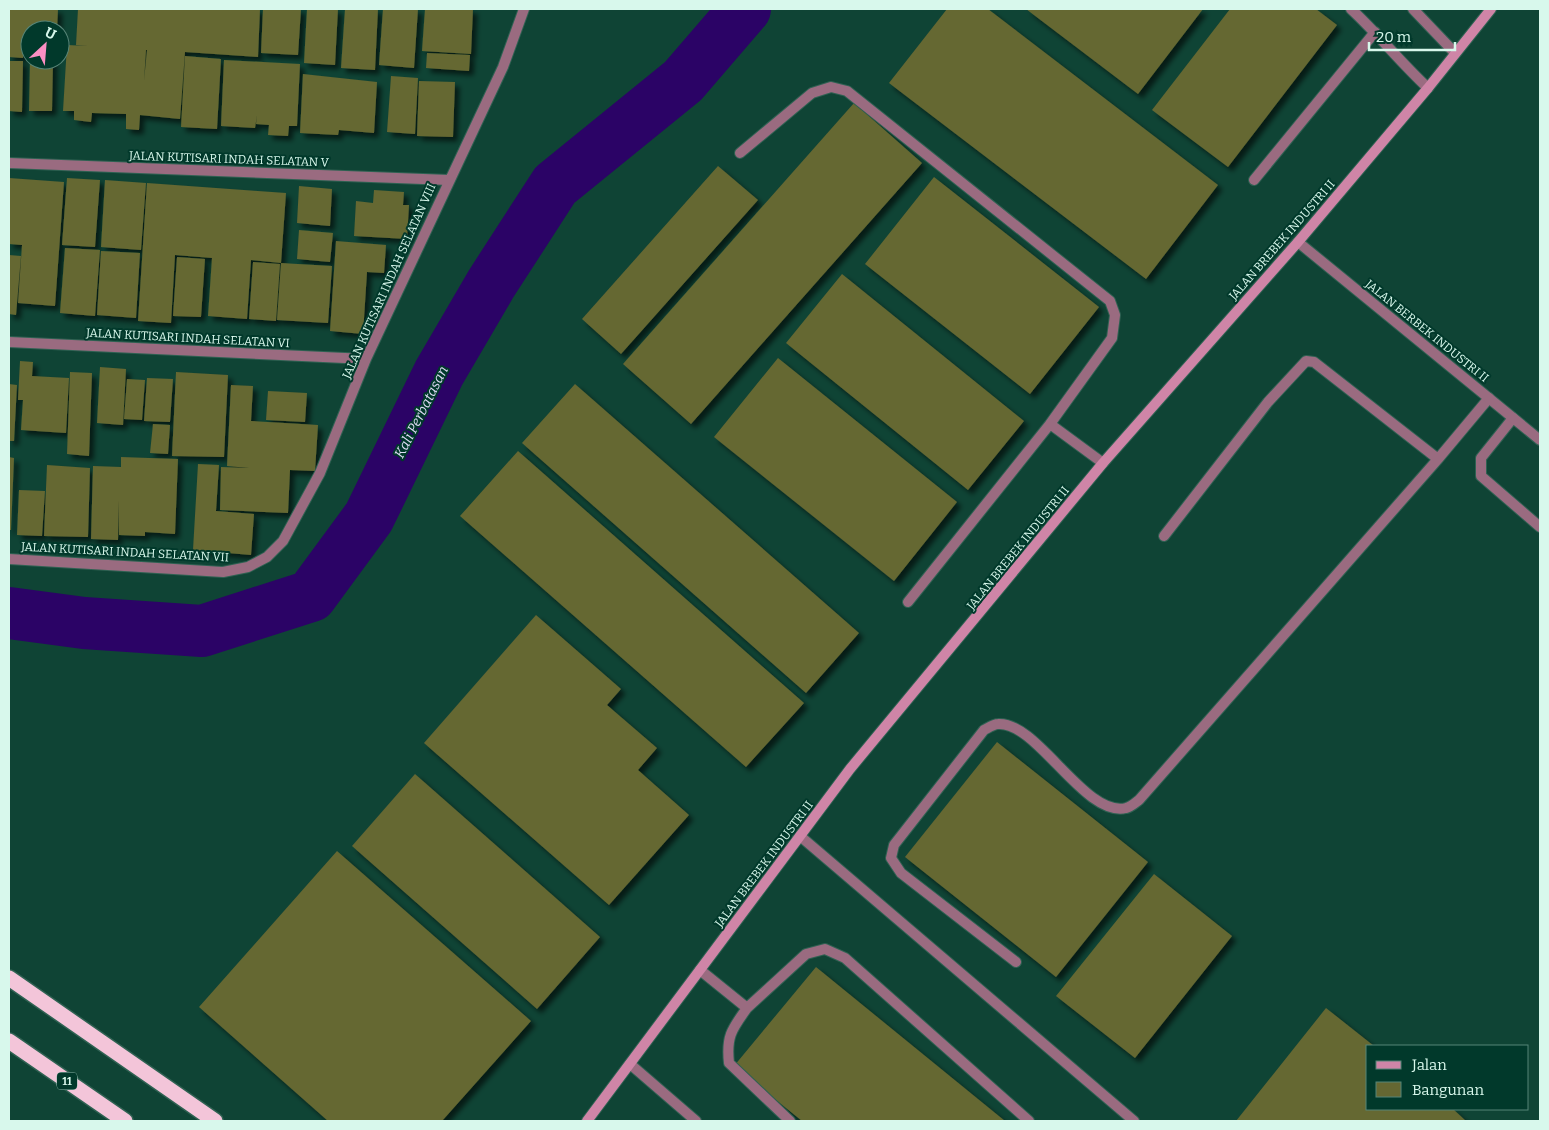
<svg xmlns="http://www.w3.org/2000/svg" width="1549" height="1130" font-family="Bitter,serif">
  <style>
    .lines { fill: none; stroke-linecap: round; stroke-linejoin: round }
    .river { stroke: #2b0366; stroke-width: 52 }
    .building { fill: #656732; fill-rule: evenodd; filter: url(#shadow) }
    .lane-casing { stroke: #2f6152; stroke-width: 12 }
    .street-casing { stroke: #2f6152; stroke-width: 12 }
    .secondary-casing { stroke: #2f6152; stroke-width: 12 }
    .highway-casing { stroke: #2f6152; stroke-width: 18 }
    .lane { stroke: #9a6b80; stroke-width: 10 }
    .street { stroke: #9a6b80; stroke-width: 10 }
    .secondary { stroke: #cf85a7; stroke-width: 10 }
    .highway { stroke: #f3c5d9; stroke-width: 15 }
    .labels { text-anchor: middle; stroke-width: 4; stroke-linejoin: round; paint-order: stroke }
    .shield { fill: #01392b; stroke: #98bfb2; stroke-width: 1 }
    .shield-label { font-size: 11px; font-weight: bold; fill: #d8f8ec }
    .street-label { font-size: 12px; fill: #d8f8ec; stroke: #01392b }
    .water-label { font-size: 14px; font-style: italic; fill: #dedbf5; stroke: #01392b }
  </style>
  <defs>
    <filter id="shadow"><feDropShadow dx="4.5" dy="4.5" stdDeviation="2.5" flood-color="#0009"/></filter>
  </defs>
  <rect width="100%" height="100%" fill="#0f4435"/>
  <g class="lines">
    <path class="river" d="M9 613 84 623 202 631 311 596 369 517 439 373 491 284 555 185 683 81 745 9"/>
  </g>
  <path class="building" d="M9 9H58L57 30H30V39H24L23 58 9 57Z
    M78 9H260L258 57 185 52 180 119 140 115 139 130 126 129V114L92 113 91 122 74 120V111H63L67 45 88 46 76 45ZM146 50H147L144 81Z
    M263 9H301L298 55 261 53Z
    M307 9H338L335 65 304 63Z
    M345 9H378L375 70 341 68Z
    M383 9H418L414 68 379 65Z
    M425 9H473L471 54 422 51Z
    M947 9H988L1218 185 1146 279 889 83Z
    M1026 9H1203L1138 94Z
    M1230 9H1316L1337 25 1228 167 1152 110Z
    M427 53 470 55 469 71 426 68Z
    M185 56 221 59 217 129 181 127Z
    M30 60H53L52 111H29Z
    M224 60 300 64 297 126H289L288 136 268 135 269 125 256 124 257 115 255 128 221 126Z
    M9 61H23L22 112 9 111Z
    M303 74 377 82 374 133 339 130 338 135 300 133Z
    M391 76 418 78 415 134 387 132Z
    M419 81 455 82 453 137 417 136Z
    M854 103 922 163 691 424 623 364Z
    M718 166 758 200 621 354 582 319Z
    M934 177 1099 307 1030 394 865 264Z
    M9 178 64 182 55 306 18 303 22 245 9 244Z
    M67 178 100 180 95 247 62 245Z
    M105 180 146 183 141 250 101 247Z
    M147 183 286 193 281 263 332 266 328 323 277 320 281 263 251 260 247 319 208 316 212 258 175 255 171 323 138 321Z
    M299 186 332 189 330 226 297 223Z
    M374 190 404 192 403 205H409L407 239 354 236 356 201 373 203Z
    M299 230 333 233 330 262 297 259Z
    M336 241 386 245 384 273 367 272 363 334 330 331Z
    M65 248 100 250 95 316 60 313Z
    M101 251 140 253 136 318 97 315Z
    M9 255 21 256 16 315 9 314Z
    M177 257 205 259 201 317 173 316Z
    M253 262 280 264 276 321 249 319Z
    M842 274 1024 421 968 490 786 343Z
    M778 358 957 502 894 581 714 437Z
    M20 361 33 362 32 376 69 378 66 433 21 430 23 400H18Z
    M100 367 126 369 123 425 97 423Z
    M70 372 92 373 89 456 67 454Z
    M176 372 228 375 224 457 172 456Z
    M147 378 173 379 170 422 144 421Z
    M127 379 145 380 142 420 124 419Z
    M9 384 17 385 14 441H9Z
    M575 384 859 633 806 693 522 443Z
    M231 385 253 386 251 421 318 425 315 471 290 470 288 513 220 510 221 467 249 468 227 466Z
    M268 391 307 393 305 422 266 420Z
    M153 424 170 425 168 454 150 453Z
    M518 451 804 703 746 767 460 516Z
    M9 457 14 458 11 530H9Z
    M121 457 178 459 175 534 145 532V536L119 535V500L118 540 91 539 93 466 121 467Z
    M198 464 219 465 216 511 254 514 251 555 193 550Z
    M47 465 90 468 88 537 44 536Z
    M19 490 45 491 42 536 17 535Z
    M536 615 621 689 607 705 657 748 638 770 689 815 609 905 424 743Z
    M997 742 1148 862 1056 977 905 857Z
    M415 774 600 937 537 1009 352 846Z
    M337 851 531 1021 442 1121H328L199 1007Z
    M1154 874 1232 936 1135 1058 1056 996Z
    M816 967 1005 1121H802L734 1066Z
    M1326 1008 1374 1046H1368V1109H1453L1466 1121H1236Z"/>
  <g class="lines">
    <g class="lane-casing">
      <path id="lane" d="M1351 9C1378 34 1401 63 1428 88
        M1413 9 1455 53
        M740 153 812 93 831 87 847 91 1110 301 1115 315 1112 338 1050 424
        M1254 180 1375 32
        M1513 418 1481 458V476L1540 527
        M1164 536 1268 402 1306 361 1314 362 1438 459 1489 398
        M908 602 1050 424 1103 463
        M800 836 1134 1121
        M1016 962 901 873 891 858 894 845 984 730C988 728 994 724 998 724 1037 721 1085 818 1126 808 1131 807 1135 803 1139 800L1438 459
        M700 970 747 1008 806 954 825 949 845 958 1029 1121
        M747 1008C732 1029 726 1036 729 1063L790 1121
        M630 1064 696 1121"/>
    </g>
    <g class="street-casing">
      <path id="street" d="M9 163 449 180
        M1298 242 1540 440
        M9 342 366 359
        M9 559 223 572 248 567 267 557 283 541 320 473 366 359 503 67 524 9"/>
    </g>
    <g class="secondary-casing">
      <path id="secondary" d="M587 1121 850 769 1103 463 1298 242 1428 88 1491 9"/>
    </g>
    <g class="highway-casing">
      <path id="highway" d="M9 978 215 1121
        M9 1041 125 1121"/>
    </g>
    <use href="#lane" class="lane"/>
    <use href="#street" class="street"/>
    <use href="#secondary" class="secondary"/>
    <use href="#highway" class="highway"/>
  </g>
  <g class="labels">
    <rect class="shield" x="57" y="1072.5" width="20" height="17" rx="4"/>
    <g class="shield-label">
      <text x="67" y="1085">11</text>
    </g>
    <g class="street-label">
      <text transform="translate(229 159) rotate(2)" y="4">JALAN KUTISARI INDAH SELATAN V</text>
      <text transform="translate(1282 240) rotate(-49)" y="4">JALAN BREBEK INDUSTRI II</text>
      <text transform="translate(389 281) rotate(-66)" y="4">JALAN KUTISARI INDAH SELATAN VIII</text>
      <text transform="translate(1427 331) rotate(39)" y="4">JALAN BERBEK INDUSTRI II</text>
      <text transform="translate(188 338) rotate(3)" y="4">JALAN KUTISARI INDAH SELATAN VI</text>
      <text transform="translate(1018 548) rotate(-51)" y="4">JALAN BREBEK INDUSTRI II</text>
      <text transform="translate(125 552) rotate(3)" y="4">JALAN KUTISARI INDAH SELATAN VII</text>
      <text transform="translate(764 864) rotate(-53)" y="4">JALAN BREBEK INDUSTRI II</text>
    </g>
    <g class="water-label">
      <text transform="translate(421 412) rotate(-63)" y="5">Kali Perbatasan</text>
    </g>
  </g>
  <rect width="1549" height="1130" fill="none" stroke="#d8f8ec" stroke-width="20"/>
  <rect x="1366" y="1045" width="162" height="65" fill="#01392b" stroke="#578578"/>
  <rect x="1376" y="1061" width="25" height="8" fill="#cf85a7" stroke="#578578"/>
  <text x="1412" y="1070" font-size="15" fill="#d8f8ec">Jalan</text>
  <rect x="1376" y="1082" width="25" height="15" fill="#656732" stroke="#578578"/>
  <text x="1412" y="1095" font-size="15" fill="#d8f8ec">Bangunan</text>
  <g transform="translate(45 45) rotate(26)"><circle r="24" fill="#01392b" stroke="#578578"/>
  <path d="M0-4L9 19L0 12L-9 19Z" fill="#fb8fc3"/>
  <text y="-8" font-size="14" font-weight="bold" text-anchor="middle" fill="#d8f8ec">U</text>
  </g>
  <path d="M1369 42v8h86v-8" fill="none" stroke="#d8f8ec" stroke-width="2.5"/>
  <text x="1376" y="42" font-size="15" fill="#d8f8ec" stroke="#01392b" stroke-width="4" paint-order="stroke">20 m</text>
</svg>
